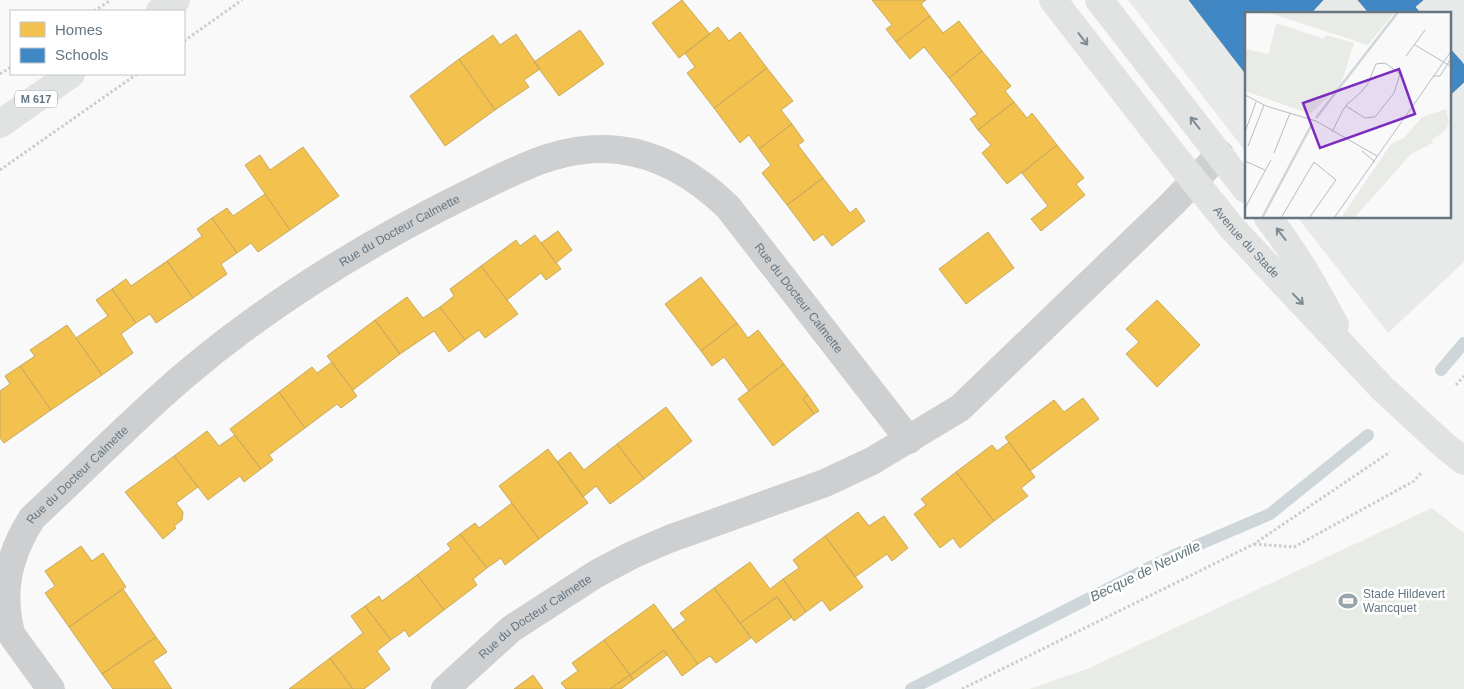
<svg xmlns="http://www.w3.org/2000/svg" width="1464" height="689" font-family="Arial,sans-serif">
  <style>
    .built { fill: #e8e9e9 }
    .green { fill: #e8ebe6 }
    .homes { fill: #f2c14e; stroke: #c8aa5e }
    .schools { fill: #3f88c5; stroke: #4a83b1 }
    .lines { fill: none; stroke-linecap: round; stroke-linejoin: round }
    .stream { stroke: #ced6d9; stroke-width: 12 }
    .path { stroke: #cbcccd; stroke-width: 3; stroke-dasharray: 2.5 2.5; stroke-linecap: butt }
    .minor { stroke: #cecfd0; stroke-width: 28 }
    .secondary { stroke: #e1e2e2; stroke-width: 28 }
    .primary { stroke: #e1e2e2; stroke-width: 28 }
    .oneway { stroke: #7e8c96 }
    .labels { text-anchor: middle; stroke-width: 5; stroke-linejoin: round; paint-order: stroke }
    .shield { fill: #fff; stroke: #939fa8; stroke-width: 1 }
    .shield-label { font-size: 11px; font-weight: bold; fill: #657683 }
    .street-label { font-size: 12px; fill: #657683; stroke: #fff }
    .poi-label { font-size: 12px; fill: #657683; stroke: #fff; text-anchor: start }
    .water-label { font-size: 14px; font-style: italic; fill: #60757c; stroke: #fff }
    .inset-river { fill: none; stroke: #ced6d9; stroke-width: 2.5 }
    .inset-road { fill: none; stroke: #b5bdc3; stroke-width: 1 }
    .view { fill: #7b2cbf; fill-opacity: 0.15; stroke: #7b2cbf; stroke-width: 2.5 }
    .inset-edge { fill: none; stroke: #657683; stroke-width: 2.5 }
  </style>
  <rect width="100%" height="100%" fill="#f9f9f9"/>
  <path class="built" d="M1128 0H1464V262L1388 333 1298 218H1450V14H1246V152Z"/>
  <path class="green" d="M1432 508 1464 533V689H1029L1087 669Z"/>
  <path class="homes" d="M682 0 710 34 679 58 652 23Z
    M872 0H926L921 4 930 16 896 42 886 29 892 25Z
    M930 16 943 33 959 21 982 51 949 78 924 47 910 59 896 42Z
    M718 27 729 41 740 32 767 68 714 108 687 73 695 67 685 53Z
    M580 30 604 64 559 96 534 62Z
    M516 34 540 69 524 80 529 87 495 110 459 59 493 35 500 45Z
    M982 51 1011 86 1005 91 1014 102 978 130 970 119 977 114 949 78Z
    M459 59 495 110 445 146 410 96Z
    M767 68 793 101 781 110 792 124 759 149 749 135 740 143 714 108Z
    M1014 102 1027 118 1032 113 1057 145 1007 184 982 153 991 145 978 130Z
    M792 124 804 141 798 145 823 178 787 205 762 173 771 165 759 149Z
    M1057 145 1084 178 1076 184 1085 195 1041 231 1031 219 1048 206 1022 173Z
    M303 147 339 196 290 230 245 165 260 155 270 170Z
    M823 178 850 213 856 208 865 221 832 246 823 234 814 241 787 205Z
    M265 194 290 230 258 252 251 243 237 253 212 218 227 208 233 216Z
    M212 218 237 253 221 264 227 274 193 298 167 261 202 236 197 229Z
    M558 231 572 250 556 263 541 243Z
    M988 232 1014 268 966 304 939 269Z
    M535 235 561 269 546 280 541 273 507 300 481 266 516 240 520 246Z
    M167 261 193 298 156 323 150 314 136 323 112 289 126 279 131 286Z
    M481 266 518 314 485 338 479 330 465 340 440 307 454 296 450 289Z
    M701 277 737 323 701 351 665 304Z
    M112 289 136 323 121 334 133 353 102 375 76 338 108 316 96 300Z
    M407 297 423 318 440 307 465 340 449 352 434 331 400 354 375 320Z
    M1157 300 1200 345 1157 387 1126 354 1139 342 1126 329Z
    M375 320 400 354 353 390 327 356Z
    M737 323 748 338 758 330 784 364 749 391 724 357 712 366 701 351Z
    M67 325 102 375 51 410 20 366 35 356 30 350Z
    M332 362 357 396 341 408 337 404 305 428 279 392 312 367 317 373Z
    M784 364 808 395 803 399 814 414 773 446 738 399Z
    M20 366 51 410 4 443 0 438V391L10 384 5 376Z
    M279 392 305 428 269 455 273 460 261 469 230 429Z
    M808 395 819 411 814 414 803 399Z
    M1083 398 1099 419 1030 471 1005 437 1054 400 1064 412Z
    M666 407 692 441 644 479 617 444Z
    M207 431 219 446 235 435 261 469 244 482 240 476 208 500 174 456Z
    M1009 442 1035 477 1021 488 1028 496 994 521 956 472 992 445 997 451Z
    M617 444 644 479 610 504 596 486 583 497 557 462 570 452 584 470Z
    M548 449 588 503 539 539 499 486Z
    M174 456 198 487 176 503 183 512 182 520 174 526 176 528 163 539 125 492Z
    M956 472 994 521 960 548 953 538 940 548 914 514 926 505 921 499Z
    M512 503 539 539 505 565 501 558 487 568 460 534 475 523 479 528Z
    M858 512 869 526 884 516 908 548 892 561 887 554 855 577 825 536Z
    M460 534 487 568 473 579 477 585 444 610 417 575 451 549 447 544Z
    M825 536 863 587 830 611 822 600 806 612 783 579 799 568 793 560Z
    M81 546 92 561 103 553 126 587 69 627 45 593 55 586 45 571Z
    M750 562 770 589 783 579 806 612 794 621 777 597 740 623 714 588Z
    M417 575 444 610 409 637 405 630 391 640 365 606 379 596 382 601Z
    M714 588 751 638 716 663 710 656 698 664 672 630 686 620 680 613Z
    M123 589 156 637 102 674 69 627Z
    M777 597 792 617 756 643 740 623Z
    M654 604 698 664 682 676 664 650 630 675 604 640Z
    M365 606 391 640 377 651 390 669 364 689H353L330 658 363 633 351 616Z
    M156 637 167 652 153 661 172 689H113L102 674Z
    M604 640 630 675 610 689H566L561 683 578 671 572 663Z
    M664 650 667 655 633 680 630 675Z
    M330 658 353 689H289Z
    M533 675 543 689H514Z
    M630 675 633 680 621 689H610Z"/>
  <path class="schools" d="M1189 0H1213L1199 13Z
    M1213 0H1323L1310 14H1246V74L1199 13Z
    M1358 0H1423L1415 7 1421 14H1370Z
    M1450 49 1461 61 1450 70Z
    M1461 61 1464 65V82L1450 95V70Z"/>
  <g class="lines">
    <path class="stream" d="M1441 370 1464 343
      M911 689 1172 556 1270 514 1368 435"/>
    <path class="path" d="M94 11 111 0
      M184 41 242 0
      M0 74 11 67
      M0 170 137 74
      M1456 385 1464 376
      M1254 544 1294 547 1414 481 1422 472
      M962 689 1254 544 1390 452"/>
    <g class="minor">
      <path id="s1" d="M51 689C42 677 33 664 24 652 20 646 14 639 11 633 0 589 9 555 32 518 83 471 132 420 185 375 270 303 366 244 465 195 515 171 561 143 619 150 662 155 698 178 728 207L909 440"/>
      <path id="s2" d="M445 689 511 629 596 574 632 555 669 539 825 483 872 461 960 408 1172 204 1220 154"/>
    </g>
    <g class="secondary">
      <path id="s3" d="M1053 0 1178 161 1233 229 1382 388 1445 446 1464 461"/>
      <path d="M1099 0 1246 189"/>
      <path d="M1268 218C1295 252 1314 286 1335 325"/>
    </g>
    <path class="primary" d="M160 11 176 0
      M0 124 71 74"/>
  </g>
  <defs><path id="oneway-shaft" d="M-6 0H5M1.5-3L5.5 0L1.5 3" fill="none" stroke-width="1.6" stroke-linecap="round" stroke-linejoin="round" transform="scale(1.25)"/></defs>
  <g class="oneway">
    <use href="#oneway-shaft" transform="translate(1083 39) rotate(52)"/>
    <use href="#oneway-shaft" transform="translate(1195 123) rotate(-128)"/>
    <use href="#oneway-shaft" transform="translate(1281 234) rotate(-128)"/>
    <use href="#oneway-shaft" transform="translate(1298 299) rotate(46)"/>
  </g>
  <defs>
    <g id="stadium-bare" transform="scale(1.5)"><path d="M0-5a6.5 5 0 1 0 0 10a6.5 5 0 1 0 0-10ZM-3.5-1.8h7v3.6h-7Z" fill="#99a4ac" stroke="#fff" stroke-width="2.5" paint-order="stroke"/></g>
  </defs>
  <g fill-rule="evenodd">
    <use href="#stadium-bare" x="1348" y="601"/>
  </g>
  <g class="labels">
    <rect class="shield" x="15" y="90.5" width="42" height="17" rx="4"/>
    <g class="shield-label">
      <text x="36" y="103">M 617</text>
    </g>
    <g class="street-label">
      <text dy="4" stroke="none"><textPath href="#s1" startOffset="658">Rue du Docteur Calmette</textPath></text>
      <text dy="4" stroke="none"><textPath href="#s3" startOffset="310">Avenue du Stade</textPath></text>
      <text dy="4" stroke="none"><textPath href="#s1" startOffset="1136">Rue du Docteur Calmette</textPath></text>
      <text dy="4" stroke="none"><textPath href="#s1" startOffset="252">Rue du Docteur Calmette</textPath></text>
      <text dy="4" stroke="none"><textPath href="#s2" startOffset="116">Rue du Docteur Calmette</textPath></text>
    </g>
    <g class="poi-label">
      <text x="1363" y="598">Stade Hildevert<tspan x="1363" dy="14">Wancquet</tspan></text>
    </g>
    <g class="water-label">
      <text transform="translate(1145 571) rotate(-26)" y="5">Becque de Neuville</text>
    </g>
  </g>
  <g transform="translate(1245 12)">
    <rect width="206" height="206" fill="#f9f9f9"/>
    <path d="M21 0H150L123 33ZM31 11 79 27 81 23 109 31 96 73 65 102 0 79V37L24 42ZM201 97 204 111 200 119 187 128 188 131 166 142 109 206H96L146 132 159 126 177 105Z" fill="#e8ebe6"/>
    <path class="inset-river" d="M71 106 153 0M17 206 67 112"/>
    <path class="inset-road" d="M170 33 207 55M161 44 180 18M188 64H195L207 45M0 83 21 94 71 109 132 144M0 120 11 90M87 120 98 98 101 94 102 92 105 90 116 80 122 73 131 52 140 51 155 62 149 81 130 105 120 106 101 94M3 134 19 93M117 139 130 150M29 141 45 101M0 149 20 158M0 196 26 148M36 206 69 150 91 168 64 206M89 206 207 38"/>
    <path class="view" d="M154 57 170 102 75 136 58 91Z"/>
    <rect width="206" height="206" class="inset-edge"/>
  </g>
  <rect x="10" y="10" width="175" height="65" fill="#ffffff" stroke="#c1c8cd"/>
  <rect x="20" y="22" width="25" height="15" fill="#f2c14e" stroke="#c1c8cd"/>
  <text x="55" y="35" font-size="15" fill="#657683">Homes</text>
  <rect x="20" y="48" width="25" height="15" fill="#3f88c5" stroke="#c1c8cd"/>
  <text x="55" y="60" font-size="15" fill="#657683">Schools</text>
</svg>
